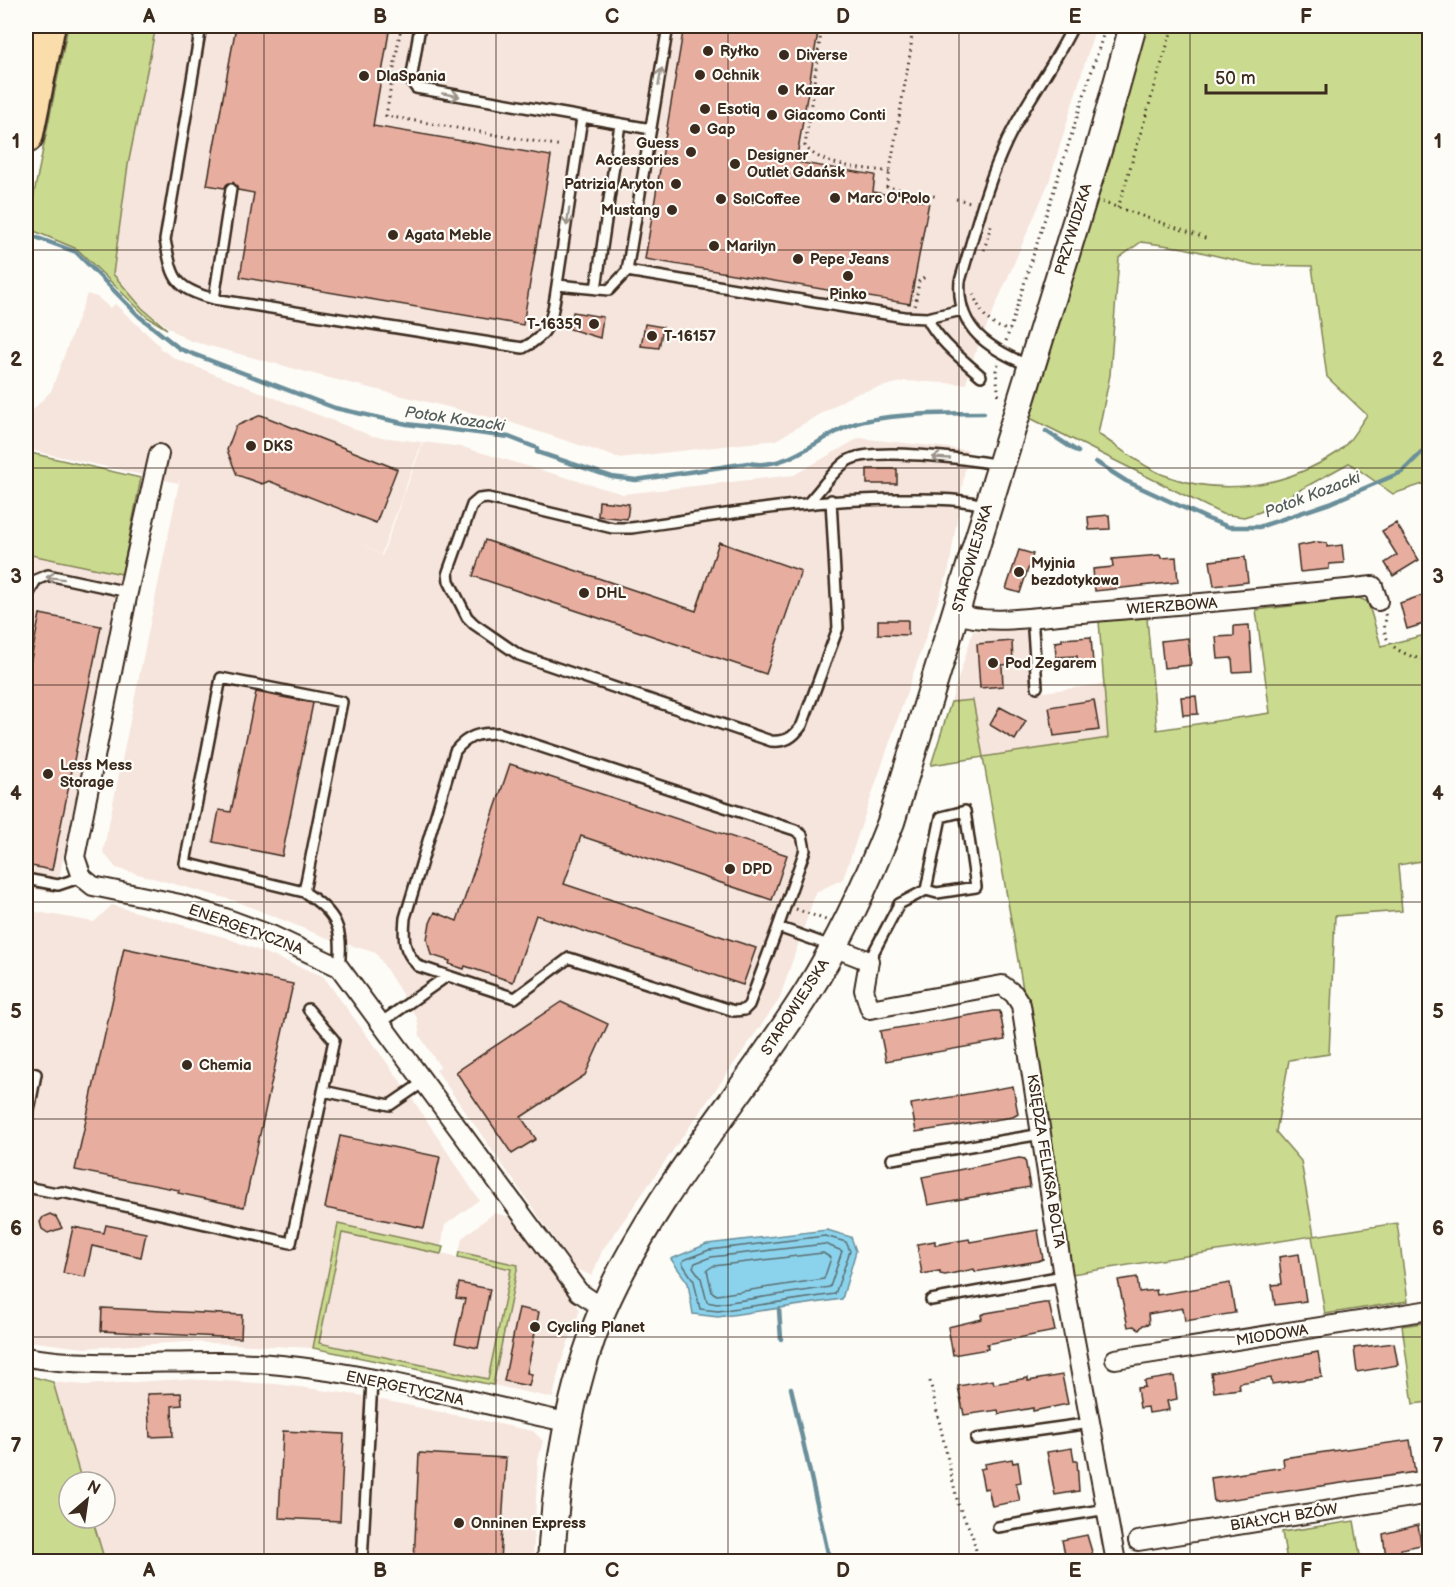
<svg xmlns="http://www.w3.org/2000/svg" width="1455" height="1587" font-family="'Balsamiq Sans',sans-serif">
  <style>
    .built { fill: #f6e5dd }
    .green { fill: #cadb8f; stroke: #828256; stroke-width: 1.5; fill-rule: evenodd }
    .water { fill: #8bd3ed; stroke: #6b8f9a; stroke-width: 1.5 }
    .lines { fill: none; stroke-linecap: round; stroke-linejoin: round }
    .shore { stroke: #5b6e71; stroke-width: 1.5 }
    .stream { stroke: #6b8f9a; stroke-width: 4.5 }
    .building { fill: #e7aea0; stroke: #3b2a1e; stroke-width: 1.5 }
    .lane-casing { stroke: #3b2a1e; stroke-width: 14 }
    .street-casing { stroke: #3b2a1e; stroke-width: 22 }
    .secondary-casing { stroke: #3b2a1e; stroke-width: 30 }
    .highway-casing { stroke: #3b2a1e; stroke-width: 38 }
    .path { stroke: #3b2a1e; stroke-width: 3; stroke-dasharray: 1.5 4.5; stroke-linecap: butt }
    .lane { stroke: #fdfcf7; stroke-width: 9 }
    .street { stroke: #fdfcf7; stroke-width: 18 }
    .secondary { stroke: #fdfcf7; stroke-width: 26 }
    .highway { stroke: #fbddab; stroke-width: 33 }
    .oneway { stroke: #9c938a }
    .grid { fill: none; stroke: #3b2a1e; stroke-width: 1.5; stroke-opacity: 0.55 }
    .poi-dot { fill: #3b2a1e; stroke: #fdfcf7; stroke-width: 2 }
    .labels { text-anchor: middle; stroke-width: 4.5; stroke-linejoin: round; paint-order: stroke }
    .poi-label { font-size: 15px; font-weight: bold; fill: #3b2a1e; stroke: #fdfcf7; text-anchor: start }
    .street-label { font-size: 15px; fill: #3b2a1e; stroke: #fdfcf7 }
    .water-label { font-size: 16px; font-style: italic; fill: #535d5c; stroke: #fdfcf7 }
    .neatline { fill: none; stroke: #3b2a1e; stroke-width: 2 }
    .grid-label { font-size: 20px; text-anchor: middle; font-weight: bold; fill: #3b2a1e }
  </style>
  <rect width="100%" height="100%" fill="#fdfcf7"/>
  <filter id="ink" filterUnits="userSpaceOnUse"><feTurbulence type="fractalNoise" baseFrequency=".0167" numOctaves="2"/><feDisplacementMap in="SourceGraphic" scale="12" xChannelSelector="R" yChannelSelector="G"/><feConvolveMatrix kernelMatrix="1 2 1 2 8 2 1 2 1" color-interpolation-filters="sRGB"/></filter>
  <g filter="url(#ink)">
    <path class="built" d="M156 26H1096L1049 182 974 356 966 384 905 381 854 394 776 440 619 458 509 422 325 377 191 341 179 335 142 308 113 274 128 165Z
      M87 294 97 297 110 308 115 304 160 346 159 348 176 359 372 436 422 442 381 555 350 536 382 556 423 442 462 447 623 494 794 475 859 438 968 450 949 569 843 879 816 892 779 1000 602 1251 592 1276 575 1268 436 1070 440 1067 420 1036 417 1018 376 953 327 938 236 901 116 868 103 852 180 478 178 483 26 449 28 415 51 391Z
      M26 554 122 574 56 893 26 888Z
      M1037 626 1043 692 1104 684 1108 738 983 757 973 700 951 702 973 631Z
      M112 905 227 938 323 976 404 1086 479 1200 445 1225 441 1247 338 1224 313 1348 188 1342 84 1348 27 1341 26 1338V910L94 922Z
      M494 1213 507 1216 519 1225 580 1310 560 1365 553 1398 493 1385 518 1265 459 1252 462 1238Z
      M342 1233 512 1269 488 1379 319 1343Z
      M184 1379 276 1384 358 1395 533 1431 543 1441 538 1460 533 1561H105L92 1518H105V1482H82L53 1382 86 1385Z"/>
    <path class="green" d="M68 26H156L128 165 113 274 142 308 167 329 147 317 77 249 27 228Z
      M1146 26H1429V482L1393 494 1349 463 1260 512 1244 517 1222 514 1028 417 1107 169ZM1141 242 1184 248 1255 265 1312 266 1327 377 1367 415C1358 427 1348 446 1335 454 1284 487 1221 497 1164 475 1141 466 1119 447 1098 434L1110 375 1119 258Z
      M26 452 141 478 122 574 26 554Z
      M1359 598 1368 602 1381 646 1429 634 1430 820 1425 828 1421 861 1398 865 1402 911 1335 916 1329 1054 1289 1060 1276 1132 1301 1161 1314 1236 1397 1223 1408 1301 1325 1314 1312 1236 1072 1274 983 757 931 765 951 702 973 700 983 757 1108 738 1099 621 1147 618 1157 730 1270 713 1256 610Z
      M338 1224 443 1247 441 1254 342 1233 319 1343 488 1379 511 1269 458 1257 459 1252 518 1265 493 1385 313 1348Z
      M1429 1322V1402L1413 1404 1402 1326Z
      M26 1375 53 1382 82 1482H69V1518H92L105 1561H26Z
      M1354 1521 1361 1561H1287L1282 1532Z"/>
    <path class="water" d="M827 1230 851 1237 856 1251 842 1299 718 1317 693 1314 688 1283 671 1259 707 1244Z"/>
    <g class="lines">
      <path class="shore" d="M825 1236 846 1242 850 1251 835 1294 718 1311 700 1309 694 1281 682 1263 684 1260 709 1250Z
        M825 1244 842 1251 830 1287 717 1304 707 1302 701 1278 693 1267 695 1263 711 1257Z
        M823 1253 831 1258 824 1279 717 1295 712 1292 707 1270 713 1266Z"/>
      <path class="stream" d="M27 234 76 252 140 317 180 349 335 408 407 424 509 437 537 448V452L612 477 636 480 748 463C789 471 818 436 854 424 883 414 952 413 984 413
        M1046 431 1078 452
        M1096 462 1126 481 1208 519 1229 527H1259L1330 503 1402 472 1430 444
        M779 1309 781 1339
        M791 1388 830 1562"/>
    </g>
    <path class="building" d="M236 26H390L373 126 551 156 523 325 240 277 254 193 238 190 233 182 224 188 207 185Z
      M684 26H819L796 162 875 175 873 192 929 202 910 304 645 259Z
      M573 312 603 317 600 338 570 329Z
      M645 324 663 327 659 348 641 346Z
      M261 415 397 469 376 523 269 481 262 484 237 475 227 450 236 426Z
      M867 469H897V484H867Z
      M599 501 629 504 627 519 598 516Z
      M1109 515 1110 529 1089 530 1088 517Z
      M1396 523 1419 560 1393 576 1385 563 1397 555 1382 531Z
      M485 540 696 611 719 542 801 571 766 674 473 576Z
      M1318 542 1327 543V547L1342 545 1344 563 1329 564V569L1300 572 1297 546Z
      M1019 550 1033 554 1020 593 1006 589Z
      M1160 555 1161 558 1176 557 1178 582 1095 591 1093 569 1113 567 1112 559Z
      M1245 557 1248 582 1214 586 1210 561Z
      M1423 595 1430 622 1407 629 1400 603Z
      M40 614 101 626 52 870 26 865V684Z
      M878 620H908V635L878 634Z
      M1249 625 1252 671 1233 672 1232 658 1218 659 1216 637 1234 636V626Z
      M1091 637 1093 664 1078 665 1077 656 1056 657 1055 642 1062 641V639Z
      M1188 638 1191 665 1164 668 1161 641Z
      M1012 641 1013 664 1002 665 1003 686 980 688 977 644Z
      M256 692 313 703 282 856 213 842 219 810 231 812Z
      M1196 696 1198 714 1183 715 1181 697Z
      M1094 700 1099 730 1054 736 1049 707Z
      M1000 707 1026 721 1015 740 990 725Z
      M510 764 787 855 772 900 581 836 564 884 756 948 743 985 536 915 513 982 465 966 464 969 449 964 450 961 431 955 427 939 430 923 435 912 457 921Z
      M124 948 293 984 244 1207 178 1193 179 1190 75 1170Z
      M561 1002 608 1024 585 1075 521 1117 536 1139 512 1154 456 1072Z
      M994 1011H1000L1005 1040 886 1061 880 1031Z
      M1013 1086 1018 1114 1013 1117 916 1132 911 1104Z
      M340 1136 440 1157 424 1228 325 1208Z
      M1019 1158 1025 1159 1030 1187 928 1205 922 1177Z
      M50 1214 56 1217 62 1228 48 1233 42 1229 40 1222 43 1217Z
      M106 1225 146 1233 141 1257 92 1246 85 1277 63 1273 73 1227 104 1233Z
      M1038 1230 1043 1259 1038 1261 975 1272 974 1269 945 1275 940 1274V1271L922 1274 917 1244 935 1241V1245L969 1239 970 1242Z
      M1299 1254 1306 1301 1275 1305 1272 1285 1282 1284 1279 1257Z
      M1137 1277 1139 1292 1156 1290 1157 1295 1230 1283 1235 1313 1185 1321 1183 1308 1148 1314 1149 1324 1143 1325 1139 1330 1134 1326 1128 1327 1118 1280Z
      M459 1283 490 1289 478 1348 455 1343 465 1299 456 1298Z
      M1044 1303H1049L1055 1331 987 1344 988 1349 953 1355 948 1327 982 1319 981 1315 986 1313Z
      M102 1308 242 1315 241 1338 101 1331Z
      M519 1308 539 1312 527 1373 532 1374 529 1386 504 1381Z
      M1394 1343 1398 1365 1357 1372 1354 1348Z
      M1318 1352 1322 1377 1272 1384 1271 1378 1239 1383 1240 1389 1214 1392 1211 1373Z
      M1062 1375 1068 1404 1033 1411V1408L999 1414 998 1410 964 1415 958 1386 993 1380 994 1384 1028 1378V1381Z
      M1174 1376 1177 1399 1167 1401 1169 1410 1149 1413 1148 1407 1140 1408 1137 1388 1145 1387 1144 1381Z
      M181 1393 182 1405 172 1406 173 1436 150 1437 147 1394Z
      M283 1431 344 1434 340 1521 279 1518Z
      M1410 1440 1415 1472 1214 1502 1211 1478 1284 1467 1283 1458Z
      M1072 1448 1074 1461H1077L1079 1491 1055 1495 1047 1452Z
      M419 1453 506 1458 500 1562H414Z
      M1012 1459 1013 1463 1018 1462 1021 1482 1016 1483 1020 1501 992 1506 988 1488 984 1489 980 1469 985 1468 984 1464Z
      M1418 1525 1421 1545 1401 1549 1402 1556 1386 1558 1383 1534Z
      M1087 1535 1095 1562H1058L1057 1557 1065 1555 1062 1540Z"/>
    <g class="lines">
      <g class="lane-casing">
        <path id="lane" d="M201 26 165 240C173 278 173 288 214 299L523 348C553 333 552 316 557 285L609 290 627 271 668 26
          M420 26 411 81 416 88 651 129
          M627 271 904 317 927 318 962 310
          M557 285 582 118
          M596 289 620 124
          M214 299 231 189
          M927 318C939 342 962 359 981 376
          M1030 366C990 349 956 330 960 281 974 235 986 185 1007 141 1026 101 1054 66 1073 26
          M831 500 838 628 802 725C793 738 786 742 771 741L519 655 474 624 467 617 449 581 448 572 472 505 479 499 488 498 613 528H631C722 515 813 498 905 499 933 499 960 498 987 506
          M809 502C821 489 833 471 847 461 870 446 970 459 999 465
          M26 599 36 580 48 575 128 592
          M1032 616 1037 687
          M26 879 58 885 82 877
          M304 892 185 863 221 678 342 702 304 892C337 913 344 929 339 967
          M778 927 749 1005 744 1010 734 1011 569 958 515 998 418 966C403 950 403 940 405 918L455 751C468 735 479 733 499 733L795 830 802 835 805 850 778 927 831 946
          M869 961 899 904 926 890 941 817 965 811 976 887 937 893 926 890
          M382 1022 447 976
          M26 1071 36 1074 26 1126
          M323 1091 390 1105 425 1081
          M892 1159 1042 1134
          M26 1187 57 1193 62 1192 291 1243 334 1040 308 1009
          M931 1300 1063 1276
          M976 1439 1091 1423
          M998 1527 1107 1509
          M362 1562 372 1381"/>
      </g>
      <g class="street-casing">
        <path id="street" d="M159 454 128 592 75 857 82 877 93 886 180 904 225 918 271 935 339 967 579 1292 604 1309
          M956 613C988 627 1046 615 1082 613 1180 605 1276 597 1373 586L1378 601
          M833 947 869 961 864 990 870 1009 1002 985 1014 994 1021 1005 1063 1276 1116 1562
          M26 1357C109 1371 196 1356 281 1365 376 1374 473 1403 567 1422
          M1115 1359 1430 1310
          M1138 1541 1430 1494"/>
      </g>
      <g class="secondary-casing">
        <path id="secondary" d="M551 1562C556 1474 569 1390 603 1309 654 1193 740 1099 807 993 841 939 868 880 891 822L1100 144 1133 26"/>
      </g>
      <g class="highway-casing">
        <path id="highway" d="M26 136 48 26"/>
      </g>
      <path class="path" d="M401 26 386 116 562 146
        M822 26 805 146C823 168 863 167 890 172
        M912 26 911 48 887 187 939 197
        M956 199 970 202
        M1102 202 1208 239
        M1118 208 1173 26
        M984 250 992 222
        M973 294C981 313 989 327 1010 330
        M915 306 919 281 925 277
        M1006 341 1106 26
        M998 364 996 371 999 399
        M1385 614C1387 621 1383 626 1385 633 1389 651 1414 658 1430 661
        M796 909 826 920
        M930 1381 958 1504 972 1534 979 1562"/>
      <use href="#lane" class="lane"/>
      <use href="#street" class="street"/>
      <use href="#secondary" class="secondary"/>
      <use href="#highway" class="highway"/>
    </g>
    <defs><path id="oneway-shaft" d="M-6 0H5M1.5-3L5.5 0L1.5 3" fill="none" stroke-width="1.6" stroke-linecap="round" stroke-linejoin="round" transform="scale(1.5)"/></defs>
    <g class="oneway">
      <use href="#oneway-shaft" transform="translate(660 77) rotate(-80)"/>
      <use href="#oneway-shaft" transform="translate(451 95) rotate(10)"/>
      <use href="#oneway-shaft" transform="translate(568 217) rotate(98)"/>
      <use href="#oneway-shaft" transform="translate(941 458) rotate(-177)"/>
      <use href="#oneway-shaft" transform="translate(55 578) rotate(-173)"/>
    </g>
  </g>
  <path class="grid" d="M264 26V1562M496 26V1562M728 26V1562M959 26V1562M1190 26V1562M26 250H1430M26 468H1430M26 685H1430M26 902H1430M26 1119H1430M26 1337H1430"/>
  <g class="poi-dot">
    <circle cx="708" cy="51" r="6"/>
    <circle cx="784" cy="55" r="6"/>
    <circle cx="700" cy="75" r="6"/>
    <circle cx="364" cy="76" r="6"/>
    <circle cx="783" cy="90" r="6"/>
    <circle cx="705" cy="109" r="6"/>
    <circle cx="772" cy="115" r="6"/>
    <circle cx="695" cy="129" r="6"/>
    <circle cx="691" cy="152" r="6"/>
    <circle cx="735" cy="164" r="6"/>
    <circle cx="676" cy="184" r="6"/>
    <circle cx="835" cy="198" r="6"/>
    <circle cx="721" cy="199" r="6"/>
    <circle cx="672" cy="210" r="6"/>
    <circle cx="393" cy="235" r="6"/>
    <circle cx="714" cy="246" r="6"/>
    <circle cx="798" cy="259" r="6"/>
    <circle cx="848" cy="276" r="6"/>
    <circle cx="594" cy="324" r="6"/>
    <circle cx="652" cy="336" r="6"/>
    <circle cx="251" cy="446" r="6"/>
    <circle cx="1019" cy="572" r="6"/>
    <circle cx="584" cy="593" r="6"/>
    <circle cx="993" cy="663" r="6"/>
    <circle cx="48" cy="774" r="6"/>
    <circle cx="730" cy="869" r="6"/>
    <circle cx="187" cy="1065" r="6"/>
    <circle cx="535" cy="1327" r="6"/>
    <circle cx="459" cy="1523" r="6"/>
  </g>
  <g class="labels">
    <g class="poi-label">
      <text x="720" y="56">Ryłko</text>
      <text x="796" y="60">Diverse</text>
      <text x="712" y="80">Ochnik</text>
      <text x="376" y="81">DlaSpania</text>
      <text x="795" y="95">Kazar</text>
      <text x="717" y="114">Esotiq</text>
      <text x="784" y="120">Giacomo Conti</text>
      <text x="707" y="134">Gap</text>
      <text x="679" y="148" text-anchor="end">Guess<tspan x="679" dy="17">Accessories</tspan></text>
      <text x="747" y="160">Designer<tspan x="747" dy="17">Outlet Gdańsk</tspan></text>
      <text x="664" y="189" text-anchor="end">Patrizia Aryton</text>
      <text x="847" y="203">Marc O'Polo</text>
      <text x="733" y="204">So!Coffee</text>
      <text x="660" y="215" text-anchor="end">Mustang</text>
      <text x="405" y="240">Agata Meble</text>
      <text x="726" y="251">Marilyn</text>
      <text x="810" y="264">Pepe Jeans</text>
      <text x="848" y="299" text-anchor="middle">Pinko</text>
      <text x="582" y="329" text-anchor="end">T-16359</text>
      <text x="664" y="341">T-16157</text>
      <text x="263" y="451">DKS</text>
      <text x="1031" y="568">Myjnia<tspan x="1031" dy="17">bezdotykowa</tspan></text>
      <text x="596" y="598">DHL</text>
      <text x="1005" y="668">Pod Zegarem</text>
      <text x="60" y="770">Less Mess<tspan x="60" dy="17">Storage</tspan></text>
      <text x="742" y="874">DPD</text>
      <text x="199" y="1070">Chemia</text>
      <text x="547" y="1332">Cycling Planet</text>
      <text x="471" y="1528">Onninen Express</text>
    </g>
    <g class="street-label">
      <text transform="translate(1073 229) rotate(-73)" y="5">PRZYWIDZKA</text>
      <text transform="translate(972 558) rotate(-74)" y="5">STAROWIEJSKA</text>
      <text transform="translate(1172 606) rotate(-4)" y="5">WIERZBOWA</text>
      <text transform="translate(246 929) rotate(20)" y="5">ENERGETYCZNA</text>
      <text transform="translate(795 1007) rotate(-57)" y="5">STAROWIEJSKA</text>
      <text transform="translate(1046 1161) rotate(81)" y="5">KSIĘDZA FELIKSA BOLTA</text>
      <text transform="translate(1272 1335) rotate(-9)" y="5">MIODOWA</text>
      <text transform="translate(405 1388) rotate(12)" y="5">ENERGETYCZNA</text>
      <text transform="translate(1284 1517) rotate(-9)" y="5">BIAŁYCH BZÓW</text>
    </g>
    <g class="water-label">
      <text transform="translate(455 418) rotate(8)" y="6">Potok Kozacki</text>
      <text transform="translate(1312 494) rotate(-21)" y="6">Potok Kozacki</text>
    </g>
  </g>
  <rect width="1455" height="1587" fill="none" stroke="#fdfcf7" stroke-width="66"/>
  <g transform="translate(87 1500) rotate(29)"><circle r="28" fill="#fdfcf7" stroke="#afa8a0" stroke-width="1.5"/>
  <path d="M0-4.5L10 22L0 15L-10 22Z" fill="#3b2a1e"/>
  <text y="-9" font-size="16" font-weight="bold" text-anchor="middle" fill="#3b2a1e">N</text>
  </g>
  <path d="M1206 84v9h120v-9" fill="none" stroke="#3b2a1e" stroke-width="3"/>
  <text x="1215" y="84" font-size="18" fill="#3b2a1e" stroke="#fdfcf7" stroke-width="4.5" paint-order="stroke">50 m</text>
  <rect x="33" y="33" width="1389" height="1521" class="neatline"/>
  <g class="grid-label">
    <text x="149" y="23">A</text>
    <text x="380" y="23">B</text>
    <text x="612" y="23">C</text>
    <text x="843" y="23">D</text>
    <text x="1075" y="23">E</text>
    <text x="1306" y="23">F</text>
    <text x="16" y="148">1</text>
    <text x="1438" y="148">1</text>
    <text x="16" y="366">2</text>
    <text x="1438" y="366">2</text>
    <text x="16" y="583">3</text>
    <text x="1438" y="583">3</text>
    <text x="16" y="800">4</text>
    <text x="1438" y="800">4</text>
    <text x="16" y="1018">5</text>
    <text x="1438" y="1018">5</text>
    <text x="16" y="1235">6</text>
    <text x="1438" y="1235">6</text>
    <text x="16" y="1452">7</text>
    <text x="1438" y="1452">7</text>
    <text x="149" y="1577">A</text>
    <text x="380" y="1577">B</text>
    <text x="612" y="1577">C</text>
    <text x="843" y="1577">D</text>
    <text x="1075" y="1577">E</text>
    <text x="1306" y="1577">F</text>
  </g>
</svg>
